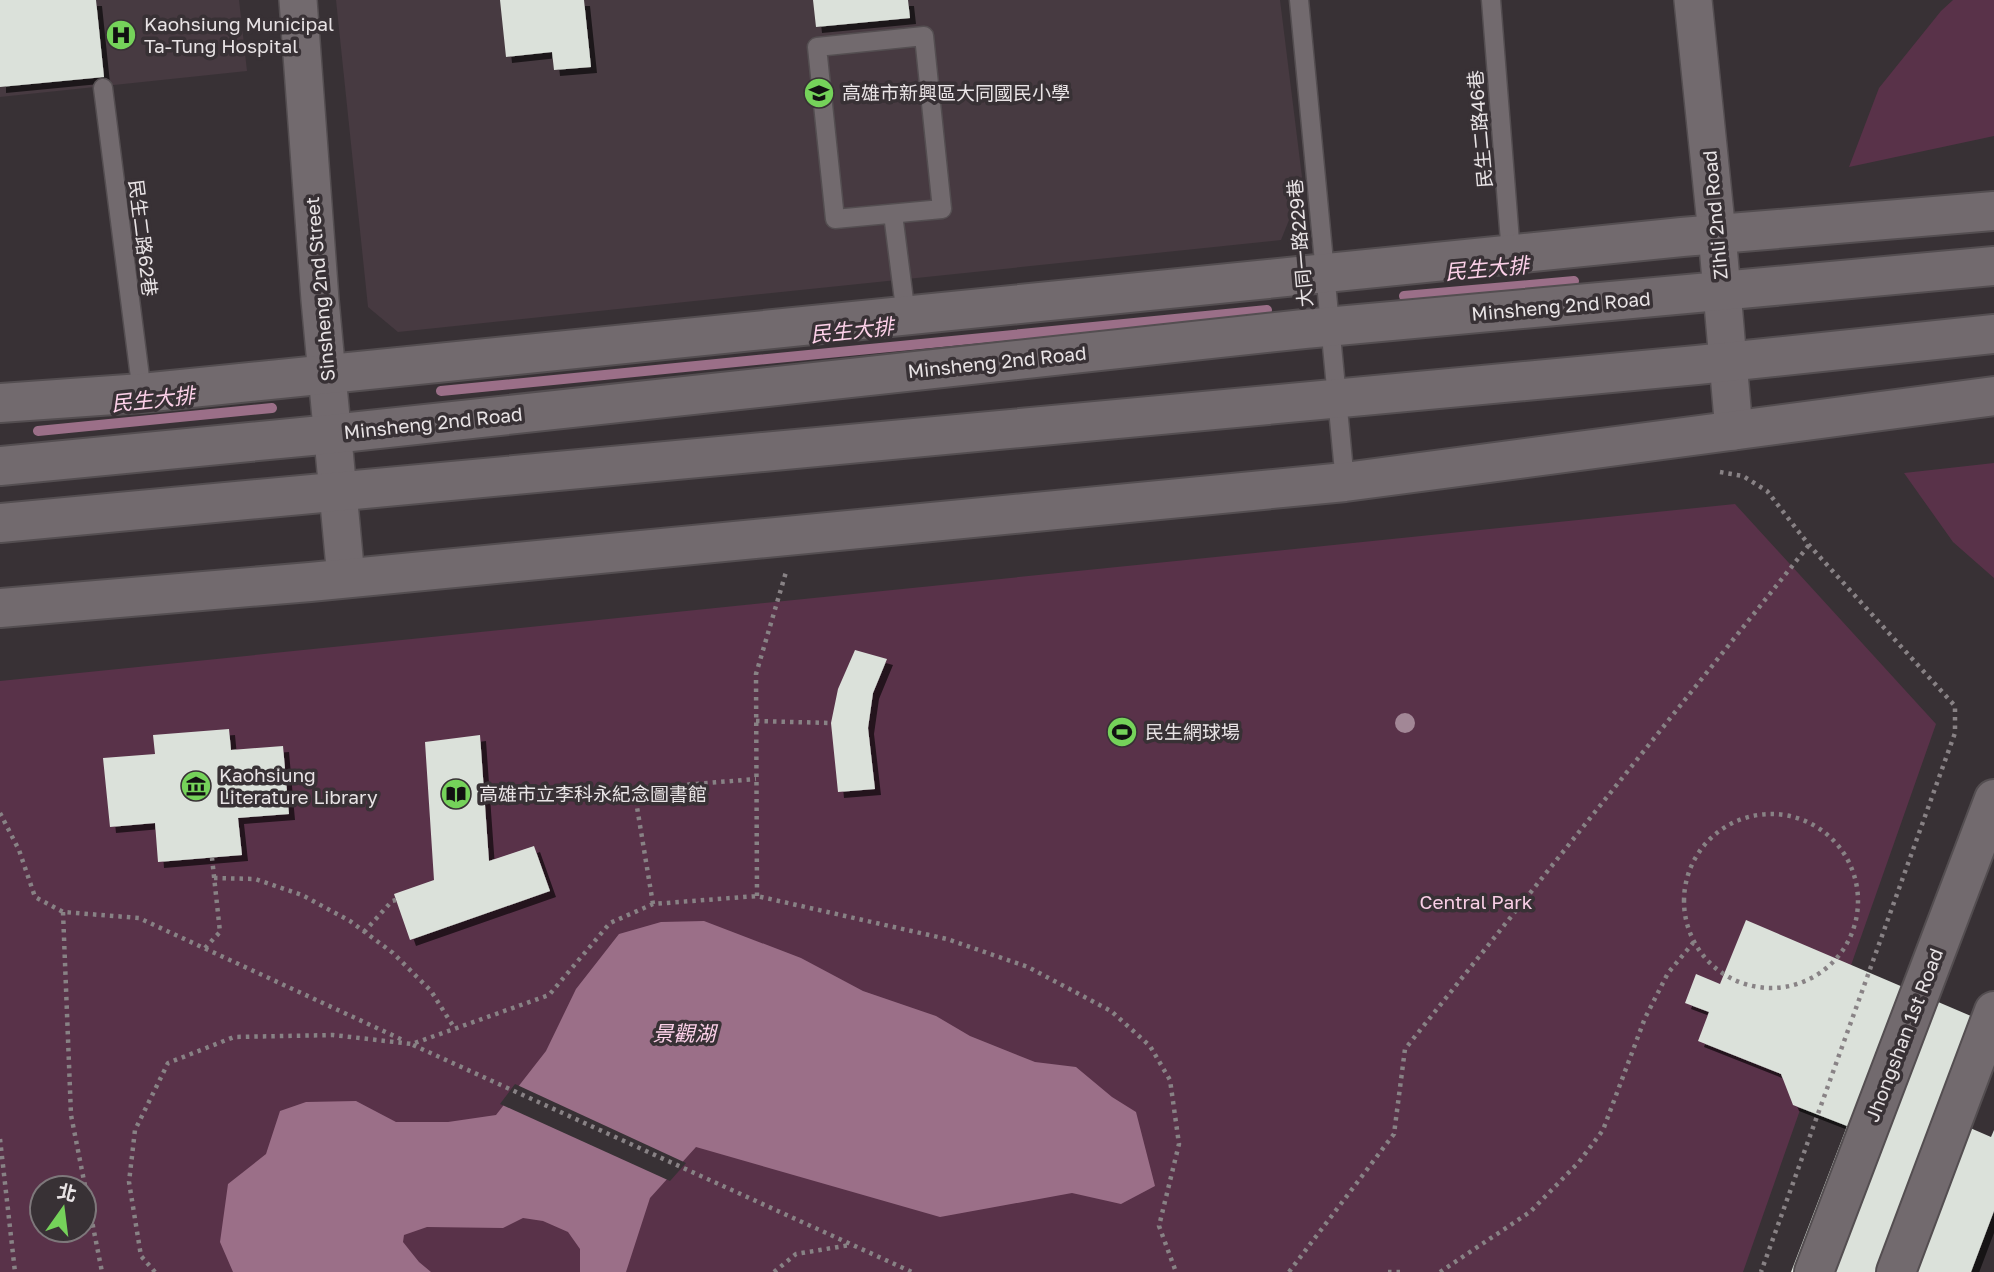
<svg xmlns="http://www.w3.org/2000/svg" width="1994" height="1272" font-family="'Golos Text','Noto Sans TC',sans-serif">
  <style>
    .built { fill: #473a41 }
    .green { fill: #593249; fill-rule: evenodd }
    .water { fill: #9b6f88 }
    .pier { fill: #383135 }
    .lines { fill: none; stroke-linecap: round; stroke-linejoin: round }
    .stream { stroke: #9b6f88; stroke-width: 10 }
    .building { fill: #dbe1da; filter: url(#shadow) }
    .lane-casing { stroke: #544e51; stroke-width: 21 }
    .street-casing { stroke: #544e51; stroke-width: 40 }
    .secondary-casing { stroke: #544e51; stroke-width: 42 }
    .path { stroke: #888285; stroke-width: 4.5; stroke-dasharray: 3.5 5; stroke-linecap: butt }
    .lane { stroke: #726a6e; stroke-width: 18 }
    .street { stroke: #726a6e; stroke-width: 37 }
    .secondary { stroke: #726a6e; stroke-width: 38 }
    .tree { fill: #a28796 }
    .labels { text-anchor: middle; stroke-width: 7; stroke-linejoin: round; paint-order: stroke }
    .poi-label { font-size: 19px; fill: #e8e3e5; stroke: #383135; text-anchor: start }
    .street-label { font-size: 19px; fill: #e8e3e5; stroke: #383135 }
    .park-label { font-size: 19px; fill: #f9cee6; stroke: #383135 }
    .water-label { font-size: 21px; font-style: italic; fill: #fdd1e9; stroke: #383135 }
  </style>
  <defs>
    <filter id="shadow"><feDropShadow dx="6" dy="6" stdDeviation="0" flood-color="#0009"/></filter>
  </defs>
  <rect width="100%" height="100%" fill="#383135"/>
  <path class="built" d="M0 0H239L247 71 0 97Z
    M336 0H1280L1303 185 1281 240 398 332 368 307Z"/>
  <path class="green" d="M1953 0H1994V136L1849 167 1879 88 1941 11Z
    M1994 463V578L1953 542 1904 473Z
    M1735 504 1936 724 1743 1272H0V681ZM42 1188H84V1230H42Z"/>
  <path class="water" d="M704 921 801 958 863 991 936 1016 970 1036 1035 1062 1076 1067 1112 1097 1136 1112 1155 1186 1121 1204 1072 1193 940 1217 696 1147 650 1198 626 1272H580V1249L568 1232 543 1221 523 1218 503 1228 427 1227 404 1235 403 1242 419 1262 431 1272H233L220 1242 228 1184 266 1154 280 1111 306 1102 356 1101 396 1122H448L496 1115 546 1051 576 989 619 934 661 922Z"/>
  <path class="pier" d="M515 1084 686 1163 670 1181 500 1104Z"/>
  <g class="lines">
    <path class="stream" d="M1404 296 1574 281
      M441 391 1267 310
      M38 431 272 408"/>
  </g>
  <path class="building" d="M0 0H96L104 77 0 87Z
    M500 0H584L591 67 554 70 552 52 506 57Z
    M813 0H908L910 18 816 27Z
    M855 650 887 659 873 693 868 728 875 789 838 792 831 723 838 689Z
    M229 729 231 750 283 746 289 814 238 818 242 855 158 862 155 823 110 827 103 758 155 754 153 735Z
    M480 735 489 861 534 846 550 891 410 940 394 894 434 880 425 742Z
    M1746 920 1978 1019 1938 1114 1991 1137 1994 1130V1211L1971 1272H1791L1847 1126 1793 1105 1781 1074 1698 1041 1709 1012 1685 1003 1696 974 1720 984Z"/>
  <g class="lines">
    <g class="lane-casing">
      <path id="lane" d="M1299 0 1345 482
        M1491 0 1511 254
        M924 36 942 209 835 219 817 47Z
        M103 88 142 393
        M893 214 906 316"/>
    </g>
    <g class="street-casing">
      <path id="street" d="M298 0 320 300 346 578
        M1693 0 1717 234 1734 431"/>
    </g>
    <g class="secondary-casing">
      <path id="secondary" d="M0 403 142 393 1682 237 1994 211
        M0 466 332 434 1304 329 1994 266
        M0 523 1697 365 1994 334
        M0 608 310 582 1345 482 1994 396
        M1814 1272 1994 799
        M1896 1272 1994 1011"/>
    </g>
    <path class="path" d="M1720 472 1743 476 1767 491 1809 545 1955 706V733L1761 1272
      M756 721 831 723
      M0 813 19 850 35 897 63 912 139 918 405 1041
      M1684 901a87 87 0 1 1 174 0a87 87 0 1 1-174 0Z
      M214 878 255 879 302 895 350 921 393 953 431 991 455 1029
      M757 896 756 674 786 572
      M653 904 634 789 756 779
      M63 912 71 1115 102 1272
      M364 932 392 901 396 900
      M205 948 220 932 212 858
      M413 1045 912 1272
      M0 1139 15 1272
      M155 1272 141 1256 129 1182 135 1130 168 1063 234 1037 333 1035 412 1044 549 995 610 923 653 904 757 896 947 939 1028 967 1111 1011 1150 1046 1170 1080 1179 1144 1159 1226 1176 1272
      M774 1272 796 1254 850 1245
      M1289 1272 1394 1134 1405 1049 1809 545
      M1388 1272H1402
      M1440 1272 1530 1212 1579 1162 1603 1130 1645 1018 1668 973 1693 943"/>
    <use href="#lane" class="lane"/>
    <use href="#street" class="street"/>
    <use href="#secondary" class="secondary"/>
  </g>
  <circle class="tree" cx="1405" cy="723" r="10"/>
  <defs>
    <g id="hospital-disc" transform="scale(1.575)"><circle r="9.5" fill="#75d25a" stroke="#383135"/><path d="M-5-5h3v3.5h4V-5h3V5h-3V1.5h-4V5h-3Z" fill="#111"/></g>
    <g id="school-disc" transform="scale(1.575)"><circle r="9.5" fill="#75d25a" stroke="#383135"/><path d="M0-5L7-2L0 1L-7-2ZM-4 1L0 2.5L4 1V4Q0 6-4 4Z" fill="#111"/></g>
    <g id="stadium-disc" transform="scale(1.575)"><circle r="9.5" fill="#75d25a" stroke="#383135"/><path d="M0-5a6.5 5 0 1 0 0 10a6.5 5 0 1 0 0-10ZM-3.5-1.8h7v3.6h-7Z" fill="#111"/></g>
    <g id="museum-disc" transform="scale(1.575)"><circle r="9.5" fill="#75d25a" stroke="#383135"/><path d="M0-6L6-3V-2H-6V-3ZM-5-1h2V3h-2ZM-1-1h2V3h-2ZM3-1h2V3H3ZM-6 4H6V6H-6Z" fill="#111"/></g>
    <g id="library-disc" transform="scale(1.575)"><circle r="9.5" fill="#75d25a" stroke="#383135"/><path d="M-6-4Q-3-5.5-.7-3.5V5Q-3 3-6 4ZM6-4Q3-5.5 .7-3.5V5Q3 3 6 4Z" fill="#111"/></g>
  </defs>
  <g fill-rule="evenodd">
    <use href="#hospital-disc" x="121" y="35"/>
    <use href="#school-disc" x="819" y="93"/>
    <use href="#stadium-disc" x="1122" y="732"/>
    <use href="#museum-disc" x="196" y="786"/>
    <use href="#library-disc" x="456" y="794"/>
  </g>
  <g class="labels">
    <g class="poi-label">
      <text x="144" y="31">Kaohsiung Municipal<tspan x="144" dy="22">Ta-Tung Hospital</tspan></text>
      <text x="842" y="100">高雄市新興區大同國民小學</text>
      <text x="1145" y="739">民生網球場</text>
      <text x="219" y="782">Kaohsiung<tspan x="219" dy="22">Literature Library</tspan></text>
      <text x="479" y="801">高雄市立李科永紀念圖書館</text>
    </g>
    <g class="street-label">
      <text transform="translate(1480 129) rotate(-95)" y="7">民生二路46巷</text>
      <text transform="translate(1715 215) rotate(-95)" y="7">Zihli 2nd Road</text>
      <text transform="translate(143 238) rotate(83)" y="7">民生二路62巷</text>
      <text transform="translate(1300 243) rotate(-95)" y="7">大同一路229巷</text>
      <text transform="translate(320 289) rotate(-95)" y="7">Sinsheng 2nd Street</text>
      <text transform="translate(1561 306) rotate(-5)" y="7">Minsheng 2nd Road</text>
      <text transform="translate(997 362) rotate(-6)" y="7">Minsheng 2nd Road</text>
      <text transform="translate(433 423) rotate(-6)" y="7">Minsheng 2nd Road</text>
      <text transform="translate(1904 1035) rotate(-69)" y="7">Jhongshan 1st Road</text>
    </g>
    <g class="park-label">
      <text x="1476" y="909">Central Park</text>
    </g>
    <g class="water-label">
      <text transform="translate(1487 269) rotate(-5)" y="7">民生大排</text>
      <text transform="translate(852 331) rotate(-6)" y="7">民生大排</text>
      <text transform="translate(153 400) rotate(-6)" y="7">民生大排</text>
      <text x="684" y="1041">景觀湖</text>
    </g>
  </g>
  <g transform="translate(63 1209) rotate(14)"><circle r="33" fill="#383135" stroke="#7e787b" stroke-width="2"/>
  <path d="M0-5L12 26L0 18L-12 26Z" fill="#75d25a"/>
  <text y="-10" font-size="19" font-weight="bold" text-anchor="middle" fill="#e8e3e5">北</text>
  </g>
</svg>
